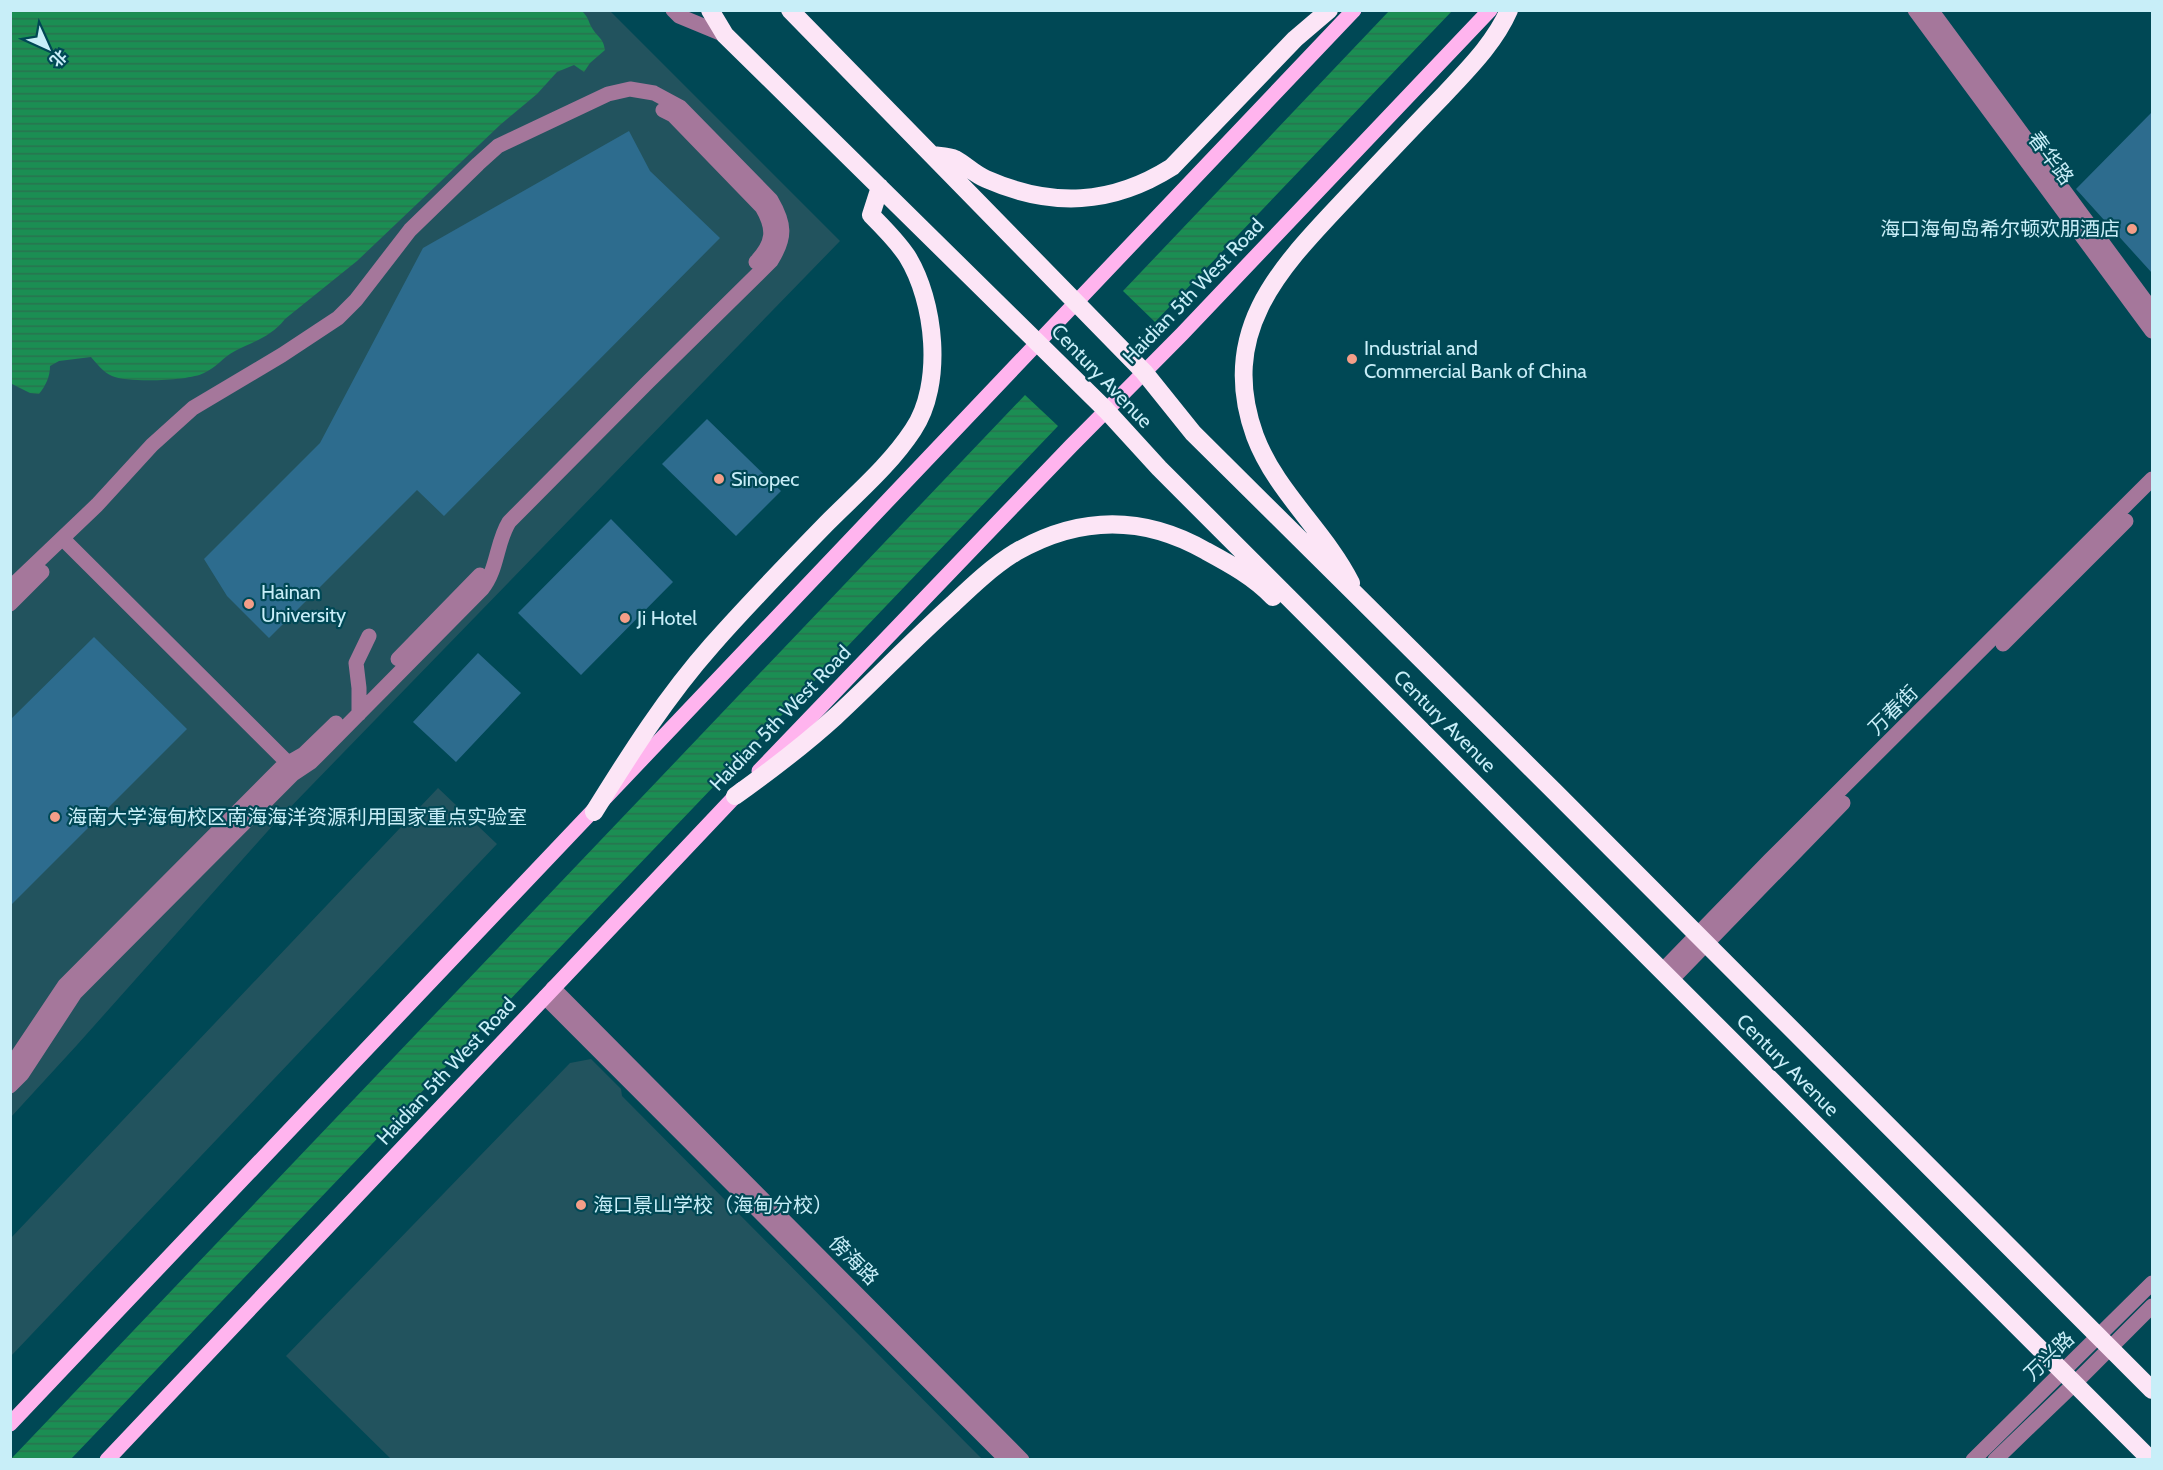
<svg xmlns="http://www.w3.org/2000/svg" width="2163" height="1470" font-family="Cabin,'Noto Sans SC',sans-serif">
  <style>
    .built { fill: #22535e }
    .water { fill: url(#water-rules) }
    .building { fill: #2d6c8e }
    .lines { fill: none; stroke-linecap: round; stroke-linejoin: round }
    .minor { stroke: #a5779b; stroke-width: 15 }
    .major { stroke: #ffb4ee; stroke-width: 15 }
    .highway { stroke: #fce5f6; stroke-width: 18 }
    .poi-dot { fill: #f49e88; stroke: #004855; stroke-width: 2 }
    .labels { text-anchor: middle; stroke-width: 4.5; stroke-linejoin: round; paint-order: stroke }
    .street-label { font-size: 20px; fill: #c8eef8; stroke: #004855 }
    .poi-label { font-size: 20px; fill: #c8eef8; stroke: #004855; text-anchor: start }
  </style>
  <defs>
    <pattern id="water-rules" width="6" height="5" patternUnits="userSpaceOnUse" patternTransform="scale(1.5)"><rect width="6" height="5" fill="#1b8e53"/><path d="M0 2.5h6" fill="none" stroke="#28724f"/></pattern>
  </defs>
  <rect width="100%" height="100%" fill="#004855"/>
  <path class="built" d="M11 11H610L840 241 275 823 77 1045 11 1117Z
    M438 788 497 844 11 1356V1238Z
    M591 1059 621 1089 622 1096 982 1459H391L286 1356 570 1063Z"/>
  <path class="water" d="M10 11H582C589 18 588 21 592 28 598 38 603 37 605 50L590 63 584 72 574 65 557 72 537 94 500 125 357 261 285 319C271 337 254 341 235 351 223 357 216 368 204 373 189 381 128 383 112 376 104 373 97 364 91 357L59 361 50 366C50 377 46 385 39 394L30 393 10 383Z
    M1389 11H1452L1155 322 1123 291Z
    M1025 395 1058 426 71 1459H11Z"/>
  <path class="building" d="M2152 112V273L2076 189Z
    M629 131 650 171 720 238 444 516 417 490 269 638 227 596 204 559 320 443 423 248Z
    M707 419 781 491 736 536 662 464Z
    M611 519 673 582 581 675 518 613Z
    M94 637 187 729 10 906V720Z
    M478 653 521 693 456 762 413 722Z"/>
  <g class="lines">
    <path class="minor" d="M673 10 679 16 725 35
      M1915 10 2152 331
      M1931 10 2152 310
      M663 110 673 115 762 207C775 229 774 243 756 262
      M63 539 295 770
      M10 588 97 505 152 445 193 408 282 355 338 318 356 300 410 230 478 164 498 146 517 137 608 94 630 89 654 93 680 107 771 200C785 224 786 237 771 261L647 383 509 522C496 543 498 569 482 589L323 750 311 762 293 774 75 993 22 1074 10 1086
      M10 604 42 572
      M2003 644 2126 521
      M398 659 480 575
      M359 714V688L356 663 369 636
      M1663 970 1770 860 2152 479
      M1672 979 1843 803
      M553 988 1022 1460
      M545 997 1007 1460
      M10 1067 65 985 269 780 283 766 304 754 336 723
      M1973 1460 2152 1283
      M1995 1460 2075 1383 2152 1306"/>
    <path class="major" d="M759 771 1071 446 1182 334 1490 10
      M10 1424 1354 10
      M107 1460 742 789"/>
    <path class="highway" d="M710 10 725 35 1106 410 1159 468 2151 1460
      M790 10 1144 372 1193 433 1554 791 2152 1390
      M932 155C939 156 949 156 955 159 966 165 974 174 986 179 1052 208 1112 205 1172 167L1295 39 1329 10
      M1351 583C1325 531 1276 492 1255 436 1217 331 1280 268 1346 198 1378 164 1410 130 1443 96 1467 70 1494 44 1509 10
      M735 796C770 771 803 746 835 717 875 680 912 641 953 604 972 586 993 566 1016 552 1079 516 1143 515 1206 551 1230 564 1254 577 1273 597
      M594 812C630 754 666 697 712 645 749 603 788 563 827 523 857 493 890 465 913 430 944 384 935 301 907 256 897 241 884 228 871 215L880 187"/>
  </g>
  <g class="poi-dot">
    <circle cx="2132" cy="229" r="6"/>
    <circle cx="1352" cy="359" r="6"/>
    <circle cx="719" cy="479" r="6"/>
    <circle cx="249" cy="604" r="6"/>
    <circle cx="625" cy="618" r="6"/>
    <circle cx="55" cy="817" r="6"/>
    <circle cx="581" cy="1205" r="6"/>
  </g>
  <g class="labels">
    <g class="street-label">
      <text transform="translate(2051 158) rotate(53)" y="7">春华路</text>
      <text transform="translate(1193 291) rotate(-46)" y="7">Haidian 5th West Road</text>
      <text transform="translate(1102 376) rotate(46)" y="7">Century Avenue</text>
      <text transform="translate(1893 710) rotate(-45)" y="7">万春街</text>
      <text transform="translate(780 718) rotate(-46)" y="7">Haidian 5th West Road</text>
      <text transform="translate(1445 721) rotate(45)" y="7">Century Avenue</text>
      <text transform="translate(1788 1065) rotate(45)" y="7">Century Avenue</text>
      <text transform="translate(446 1071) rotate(-47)" y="7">Haidian 5th West Road</text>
      <text transform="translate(854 1260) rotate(45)" y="7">傍海路</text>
      <text transform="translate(2049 1356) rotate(-44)" y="7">万兴路</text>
    </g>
    <g class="poi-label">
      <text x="2120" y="236" text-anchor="end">海口海甸岛希尔顿欢朋酒店</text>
      <text x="1364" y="355">Industrial and<tspan x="1364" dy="23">Commercial Bank of China</tspan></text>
      <text x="731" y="486">Sinopec</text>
      <text x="261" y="599">Hainan<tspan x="261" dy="23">University</tspan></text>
      <text x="637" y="625">Ji Hotel</text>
      <text x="67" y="824">海南大学海甸校区南海海洋资源利用国家重点实验室</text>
      <text x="593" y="1212">海口景山学校（海甸分校）</text>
    </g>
  </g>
  <rect width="2163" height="1470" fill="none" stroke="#c8eef8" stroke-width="24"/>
  <g transform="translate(48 48) rotate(135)" stroke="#004855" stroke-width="4.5" paint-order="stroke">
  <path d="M0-4.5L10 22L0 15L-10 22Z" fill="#c8eef8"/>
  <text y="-9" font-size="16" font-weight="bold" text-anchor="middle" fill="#c8eef8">北</text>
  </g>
</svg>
